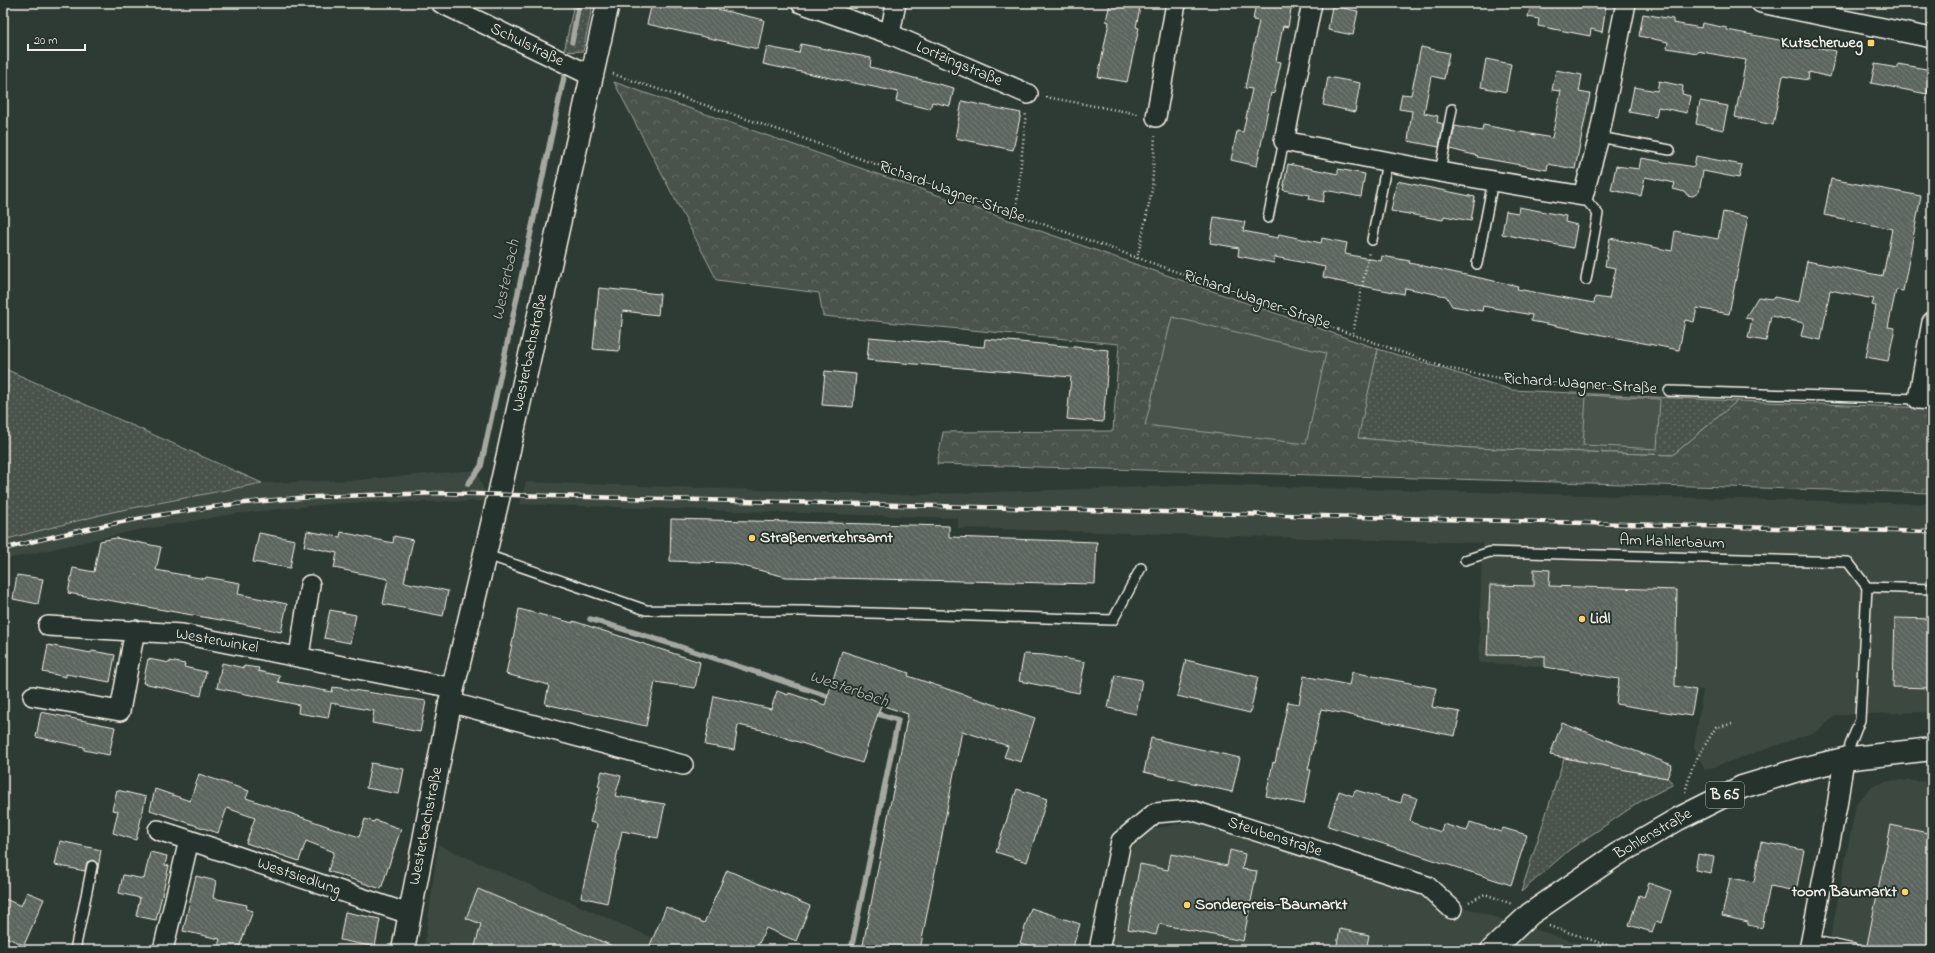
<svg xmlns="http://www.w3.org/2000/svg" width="1935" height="953" viewBox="0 0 1935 953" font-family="'Indie Flower',sans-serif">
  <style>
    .built { fill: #3c4841 }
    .grass { fill: url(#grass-dots); stroke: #9ea29a }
    .forest { fill: url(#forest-crowns); stroke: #9ea29a }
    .pitch { fill: #48524c; stroke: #9ea29a }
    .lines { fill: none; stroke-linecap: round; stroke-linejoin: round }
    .stream { stroke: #a4a8a0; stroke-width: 5.5 }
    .building { fill: url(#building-back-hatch); stroke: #f4f1e8 }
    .lane-casing { stroke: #f4f1e8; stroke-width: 12 }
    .street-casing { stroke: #f4f1e8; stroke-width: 22 }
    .secondary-casing { stroke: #f4f1e8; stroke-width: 25 }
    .primary-casing { stroke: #f4f1e8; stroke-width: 25 }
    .path { stroke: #f4f1e8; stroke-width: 2.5; stroke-dasharray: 1 3; stroke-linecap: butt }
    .lane { stroke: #26332d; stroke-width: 9 }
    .street { stroke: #26332d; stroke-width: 19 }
    .secondary { stroke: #26332d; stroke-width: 22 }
    .primary { stroke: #26332d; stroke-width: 22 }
    .rail-casing { stroke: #f4f1e8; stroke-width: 4.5 }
    .rail { stroke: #26332d; stroke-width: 3; stroke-dasharray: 9; stroke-linecap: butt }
    .poi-dot { fill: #ffd166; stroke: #26332d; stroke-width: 1.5 }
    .labels { text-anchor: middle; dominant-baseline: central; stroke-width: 4; stroke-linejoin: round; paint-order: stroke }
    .shield { fill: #26332d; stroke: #b6b8b0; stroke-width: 1 }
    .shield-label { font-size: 15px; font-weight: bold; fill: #f4f1e8 }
    .poi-label { font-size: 16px; font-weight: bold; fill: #f4f1e8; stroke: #26332d; text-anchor: start }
    .street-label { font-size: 16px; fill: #f4f1e8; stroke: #26332d }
    .water-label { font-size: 17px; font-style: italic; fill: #b8bab2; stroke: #26332d }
  </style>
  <defs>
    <pattern id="grass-dots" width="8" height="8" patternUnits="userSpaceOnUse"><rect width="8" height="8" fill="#48524c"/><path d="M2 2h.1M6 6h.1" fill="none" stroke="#636b66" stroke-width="1.8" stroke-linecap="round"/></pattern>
    <pattern id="forest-crowns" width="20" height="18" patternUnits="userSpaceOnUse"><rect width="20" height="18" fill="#48524c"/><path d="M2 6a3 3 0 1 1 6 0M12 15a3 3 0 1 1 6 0" fill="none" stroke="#636b66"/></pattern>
    <pattern id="building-back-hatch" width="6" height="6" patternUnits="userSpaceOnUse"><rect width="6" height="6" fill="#5c655e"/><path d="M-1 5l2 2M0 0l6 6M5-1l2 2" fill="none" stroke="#747c75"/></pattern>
  </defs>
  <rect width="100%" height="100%" fill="#2e3b34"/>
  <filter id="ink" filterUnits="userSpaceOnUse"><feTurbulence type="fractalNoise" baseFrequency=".025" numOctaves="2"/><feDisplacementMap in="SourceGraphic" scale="8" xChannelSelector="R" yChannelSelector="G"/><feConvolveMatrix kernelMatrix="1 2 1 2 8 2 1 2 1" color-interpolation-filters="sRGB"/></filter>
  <g filter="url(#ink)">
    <path class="built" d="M 476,470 L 488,501 L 338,503 L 233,514 L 133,531 L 3,560 L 3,540 L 112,512 L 262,483 L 357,480 Z
      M 526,482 L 907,495 L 1205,485 L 1932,504 L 1932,712 L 1836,715 L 1818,731 L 1705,770 L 1694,747 L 1703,690 L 1529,665 L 1479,663 L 1482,543 L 958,528 L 958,518 L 520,504 Z
      M 1894,780 L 1932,782 L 1932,950 L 1828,950 L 1856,805 L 1872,786 Z
      M 1191,822 L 1543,932 L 1600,950 L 1111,950 L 1127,856 L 1146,830 Z
      M 438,845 L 681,950 L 424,950 Z"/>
    <path class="grass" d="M 574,3 L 593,3 L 583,51 L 564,52 Z
      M 1378,349 L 1512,390 L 1737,401 L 1673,455 L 1470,448 L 1357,438 Z
      M 3,368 L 262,483 L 112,512 L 3,540 Z
      M 1564,758 L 1667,778 L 1674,784 L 1641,801 L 1569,850 L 1521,892 Z"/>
    <path class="forest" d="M 614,82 L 1378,349 L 1358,438 L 1470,448 L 1673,455 L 1737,401 L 1932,408 L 1932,493 L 937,464 L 943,432 L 1113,431 L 1119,344 L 823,316 L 819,293 L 717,280 Z"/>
    <path class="pitch" d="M 1172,317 L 1326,353 L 1306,444 L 1145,425 Z
      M 1586,395 L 1660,399 L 1657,449 L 1583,445 Z"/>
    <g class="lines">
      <path class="stream" d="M 572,42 L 579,3
        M 468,484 L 481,466 L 564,77
        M 590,619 L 675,645 L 833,698
        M 851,950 L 898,720 L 872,712"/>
    </g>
    <path class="building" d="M 652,3 L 691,3 L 764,20 L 758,49 L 647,24 Z
      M 1110,3 L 1141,3 L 1136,27 L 1139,28 L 1127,82 L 1098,77 L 1109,22 L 1106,21 Z
      M 1256,3 L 1292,3 L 1288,27 L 1283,26 L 1276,61 L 1281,62 L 1274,94 L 1271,93 L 1257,166 L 1231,160 L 1237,131 L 1243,132 L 1252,89 L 1245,88 L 1259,21 L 1253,20 Z
      M 1531,3 L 1596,3 L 1596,5 L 1606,6 L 1602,32 L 1591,29 L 1590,36 L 1538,26 L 1539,19 L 1528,17 Z
      M 1332,6 L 1358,11 L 1353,35 L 1328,30 Z
      M 1643,14 L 1673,19 L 1673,23 L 1701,28 L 1702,23 L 1727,28 L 1727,30 L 1836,51 L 1830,77 L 1809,72 L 1808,80 L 1783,76 L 1773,125 L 1735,117 L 1746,60 L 1697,51 L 1697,53 L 1667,48 L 1668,42 L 1639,36 Z
      M 801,44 L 871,58 L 870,67 L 954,88 L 950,106 L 932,102 L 930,109 L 896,101 L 898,92 L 763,64 L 767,47 L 799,53 Z
      M 1421,47 L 1449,53 L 1444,79 L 1431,76 L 1424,113 L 1438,116 L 1437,122 L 1443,124 L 1439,147 L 1408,141 L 1412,111 L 1399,109 L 1402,94 L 1411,95 Z
      M 1486,59 L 1511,64 L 1506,92 L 1481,87 Z
      M 1875,64 L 1898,68 L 1898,64 L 1932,70 L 1927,94 L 1871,83 Z
      M 1556,70 L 1582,75 L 1579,92 L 1590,94 L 1575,169 L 1548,164 L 1547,170 L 1477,157 L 1478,156 L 1450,149 L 1455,126 L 1482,131 L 1483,125 L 1552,138 L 1561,91 L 1552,90 Z
      M 1328,77 L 1360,83 L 1355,112 L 1323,105 Z
      M 1659,81 L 1683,86 L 1682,94 L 1690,96 L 1687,113 L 1658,107 L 1656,117 L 1629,112 L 1634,87 L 1657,91 Z
      M 962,101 L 1021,113 L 1013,150 L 955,138 Z
      M 1700,101 L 1728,106 L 1723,130 L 1696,124 Z
      M 1696,156 L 1742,165 L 1739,178 L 1703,171 L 1699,192 L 1693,196 L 1687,195 L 1685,192 L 1673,189 L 1675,183 L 1645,177 L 1641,196 L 1611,190 L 1616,166 L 1639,169 L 1641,158 L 1694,167 Z
      M 1288,164 L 1338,174 L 1338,169 L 1365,174 L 1361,197 L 1325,190 L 1323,202 L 1309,199 L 1310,195 L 1283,190 Z
      M 1831,179 L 1921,196 L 1903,291 L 1896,290 L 1888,327 L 1895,328 L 1888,361 L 1866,357 L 1876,306 L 1872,305 L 1874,299 L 1830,290 L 1821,340 L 1801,336 L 1804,323 L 1771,316 L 1766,341 L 1748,338 L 1752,319 L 1745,318 L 1758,297 L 1773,299 L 1774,297 L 1799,302 L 1807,261 L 1883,276 L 1892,229 L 1824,215 Z
      M 1397,181 L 1475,197 L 1471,221 L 1444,216 L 1443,220 L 1391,211 Z
      M 1519,207 L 1566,216 L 1565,222 L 1577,225 L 1573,248 L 1502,234 L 1506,211 L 1518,213 Z
      M 1723,212 L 1748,217 L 1729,314 L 1697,308 L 1694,322 L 1685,320 L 1679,350 L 1531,321 L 1532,315 L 1483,306 L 1482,311 L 1452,306 L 1446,296 L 1405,288 L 1404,294 L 1336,281 L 1336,280 L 1323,277 L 1325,267 L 1275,257 L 1274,263 L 1238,256 L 1239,248 L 1210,243 L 1214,217 L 1245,222 L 1243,231 L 1278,238 L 1279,234 L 1321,243 L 1322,238 L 1347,243 L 1345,254 L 1381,261 L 1382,256 L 1410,261 L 1409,263 L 1518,286 L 1517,289 L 1594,303 L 1595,297 L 1609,299 L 1616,268 L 1605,266 L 1610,238 L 1672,251 L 1675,231 L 1718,239 Z
      M 599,288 L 660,294 L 658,315 L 623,311 L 619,351 L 593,349 Z
      M 869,337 L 984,347 L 985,339 L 1109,350 L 1103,422 L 1067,419 L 1071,377 L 867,360 Z
      M 825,371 L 856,374 L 853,407 L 822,405 Z
      M 671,519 L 949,526 L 949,537 L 1097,542 L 1095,584 L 786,577 L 731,563 L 670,561 Z
      M 307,531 L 340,537 L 341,532 L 393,543 L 394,536 L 413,540 L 404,582 L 448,591 L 443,616 L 383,604 L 388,579 L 334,568 L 337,553 L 304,546 Z
      M 259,533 L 295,540 L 290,568 L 253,562 Z
      M 116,538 L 161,547 L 156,570 L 205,579 L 206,577 L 240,583 L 238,594 L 287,604 L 281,632 L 243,624 L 68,593 L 73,568 L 94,572 L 100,541 Z
      M 1534,569 L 1550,570 L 1549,586 L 1677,590 L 1675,686 L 1696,690 L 1691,716 L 1616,704 L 1619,679 L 1545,667 L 1545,656 L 1487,655 L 1490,585 L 1534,586 Z
      M 17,575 L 43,579 L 38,604 L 13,599 Z
      M 519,609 L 573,623 L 573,621 L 700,662 L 695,688 L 655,682 L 646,726 L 545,704 L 549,685 L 506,674 Z
      M 330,610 L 356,615 L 350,643 L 324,638 Z
      M 1895,618 L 1932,619 L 1932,688 L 1893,687 Z
      M 48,645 L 91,653 L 92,651 L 115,655 L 110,682 L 66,674 L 66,677 L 43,672 Z
      M 842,651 L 909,673 L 908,676 L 1035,718 L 1021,762 L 1004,757 L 1008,746 L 962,731 L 920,950 L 862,950 L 908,714 L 881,705 L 862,763 L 762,730 L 738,725 L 734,750 L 705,745 L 714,696 L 771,709 L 777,691 L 788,695 L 789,693 L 825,705 Z
      M 1024,654 L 1044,655 L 1085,662 L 1079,693 L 1019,681 Z
      M 148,659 L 170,663 L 170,661 L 185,664 L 184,667 L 206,672 L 201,696 L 143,683 Z
      M 1186,660 L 1258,677 L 1250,713 L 1177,696 Z
      M 222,663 L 244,668 L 244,666 L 259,668 L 258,671 L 280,676 L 278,682 L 332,692 L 333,687 L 426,701 L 420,732 L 372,723 L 374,711 L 331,703 L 328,718 L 298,713 L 299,705 L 217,688 Z
      M 1352,672 L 1436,688 L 1432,707 L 1460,712 L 1455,736 L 1321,709 L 1308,770 L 1311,770 L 1304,804 L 1266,796 L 1273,762 L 1275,763 L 1288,702 L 1299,704 L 1304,676 L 1349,685 Z
      M 1115,675 L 1142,680 L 1136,714 L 1108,708 Z
      M 41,712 L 115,727 L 109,755 L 84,750 L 84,747 L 36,737 Z
      M 1562,723 L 1672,765 L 1667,778 L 1550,755 Z
      M 1151,738 L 1240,758 L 1232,792 L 1144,772 Z
      M 371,763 L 404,769 L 399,794 L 366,788 Z
      M 602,771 L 621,776 L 615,796 L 665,804 L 658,838 L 622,831 L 607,903 L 581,897 L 597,824 L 590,822 L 600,787 L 598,786 Z
      M 199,774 L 249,791 L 246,798 L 359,837 L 365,819 L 374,822 L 375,820 L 401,829 L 381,889 L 328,871 L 334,852 L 306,841 L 299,861 L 246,843 L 255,818 L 227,808 L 218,833 L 150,810 L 155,789 L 190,801 Z
      M 1017,789 L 1047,799 L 1027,862 L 996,852 Z
      M 117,790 L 146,797 L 136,840 L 113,833 L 118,811 L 112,810 Z
      M 1355,790 L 1401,803 L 1403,794 L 1417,798 L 1410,820 L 1413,823 L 1441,832 L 1443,824 L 1467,831 L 1470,822 L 1501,832 L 1503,828 L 1527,835 L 1511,885 L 1328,826 L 1339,791 L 1353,796 Z
      M 1891,825 L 1932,834 L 1932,950 L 1866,950 Z
      M 60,841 L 101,850 L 97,874 L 98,864 L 93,860 L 87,862 L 85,871 L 55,865 Z
      M 1761,842 L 1804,850 L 1796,891 L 1770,886 L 1762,928 L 1748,925 L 1748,922 L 1722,916 L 1730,878 L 1754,882 Z
      M 1230,850 L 1245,854 L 1242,869 L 1257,871 L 1243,941 L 1159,924 L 1156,935 L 1128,929 L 1140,864 L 1168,870 L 1171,854 L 1227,866 Z
      M 150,852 L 167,856 L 165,865 L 169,866 L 156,920 L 136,916 L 140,898 L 119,893 L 123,875 L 144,879 Z
      M 1698,854 L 1714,857 L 1711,873 L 1695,870 Z
      M 727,870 L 810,906 L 796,941 L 766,928 L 756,950 L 648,950 L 666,907 L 704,923 Z
      M 196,876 L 216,881 L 213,898 L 247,905 L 246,909 L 253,911 L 238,950 L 217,950 L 220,939 L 183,931 Z
      M 1649,883 L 1671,891 L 1661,923 L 1656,921 L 1652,932 L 1629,925 L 1639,895 L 1644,897 Z
      M 478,889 L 622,950 L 474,950 L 481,924 L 466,918 Z
      M 27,892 L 44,899 L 24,945 L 3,936 L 3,898 L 21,906 Z
      M 1031,908 L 1080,924 L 1072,950 L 1043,950 L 1020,943 Z
      M 345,912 L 380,919 L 375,947 L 340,940 Z
      M 1340,929 L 1369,935 L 1366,950 L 1336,950 Z"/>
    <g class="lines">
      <defs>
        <path id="lane" d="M 1599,137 L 1670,150
          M 1440,172 L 1452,109
          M 1583,196 L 1598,214 L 1586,280
          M 1268,218 L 1284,141
          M 1372,240 L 1387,162
          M 1477,264 L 1493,181
          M 1669,391 L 1918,399
          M 484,554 L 646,610 L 803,611 L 1113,620 L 1141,568
          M 1465,560 L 1490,552 L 1848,562 L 1867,587 L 1860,720 L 1845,758
          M 1867,587 L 1932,589
          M 1811,940 L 1854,949
          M 75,950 L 92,866"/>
        <path id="street" d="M 441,3 L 592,76
          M 801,3 L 890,34 L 1028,94
          M 1312,3 L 1284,141 L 1440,172 L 1583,196 L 1599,137 L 1626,3
          M 1761,3 L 1932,38
          M 890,34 L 896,3
          M 1156,117 L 1176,3
          M 1932,322 L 1918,399 L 1932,400
          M 48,626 L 182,634 L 453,688
          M 299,656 L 310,585
          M 33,696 L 120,711 L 135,630
          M 449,702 L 683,765
          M 158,830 L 189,840
          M 163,950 L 189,840 L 409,914
          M 1099,950 L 1121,841 L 1155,813 L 1191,810 L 1427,886 L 1452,909
          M 1809,950 L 1837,806 L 1844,759"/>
        <path id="secondary" d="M 403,950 L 453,688 L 499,495 L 608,3"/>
        <path id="primary" d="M 1492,950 L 1530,914 L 1616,855 L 1678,819 L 1742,787 L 1798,770 L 1844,759 L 1932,749"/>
      </defs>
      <use href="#lane" class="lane-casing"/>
      <use href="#street" class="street-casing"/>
      <use href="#secondary" class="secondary-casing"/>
      <use href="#primary" class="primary-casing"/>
      <path class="path" d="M 613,74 L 791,134 L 1446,368 L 1519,382 L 1656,390
        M 1046,97 L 1138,114
        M 1016,215 L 1026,112
        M 1137,259 L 1152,190 L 1155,136
        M 1353,333 L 1369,252
        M 1685,792 L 1693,765 L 1716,727 L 1732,724
        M 1469,902 L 1485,894 L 1512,904
        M 1549,926 L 1622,950"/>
      <use href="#lane" class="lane"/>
      <use href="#street" class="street"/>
      <use href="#secondary" class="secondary"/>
      <use href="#primary" class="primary"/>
      <defs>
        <path id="rail" d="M 3,549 C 99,524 200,505 299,498 C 345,495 391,495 436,493 L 1932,532"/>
      </defs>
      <use href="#rail" class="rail-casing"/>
      <use href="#rail" class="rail"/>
    </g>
  </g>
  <g class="poi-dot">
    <rect x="1867" y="39" width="8" height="8" rx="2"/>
    <circle cx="752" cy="538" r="4"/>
    <circle cx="1582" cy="619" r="4"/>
    <circle cx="1905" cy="892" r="4"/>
    <circle cx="1187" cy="905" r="4"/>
  </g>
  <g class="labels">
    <rect class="shield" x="1706" y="782" width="38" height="26" rx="3"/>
    <g class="shield-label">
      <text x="1725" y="795">B 65</text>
    </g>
    <g class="poi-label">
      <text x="1863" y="43" text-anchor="end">Kutscherweg</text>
      <text x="760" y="538">Straßenverkehrsamt</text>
      <text x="1590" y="619">Lidl</text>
      <text x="1897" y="892" text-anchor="end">toom Baumarkt</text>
      <text x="1195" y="905">Sonderpreis-Baumarkt</text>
    </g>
    <g class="street-label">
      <text transform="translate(527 45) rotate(26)">Schulstraße</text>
      <text transform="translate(959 64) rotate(23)">Lortzingstraße</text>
      <text transform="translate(952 192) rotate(20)">Richard-Wagner-Straße</text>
      <text transform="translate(1257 300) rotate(19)">Richard-Wagner-Straße</text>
      <text transform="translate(530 353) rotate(-78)">Westerbachstraße</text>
      <text transform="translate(1580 384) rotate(4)">Richard-Wagner-Straße</text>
      <text transform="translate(1672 542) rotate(2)">Am Hahlerbaum</text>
      <text transform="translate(217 641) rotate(10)">Westerwinkel</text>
      <text transform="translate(426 826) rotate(-79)">Westerbachstraße</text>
      <text transform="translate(1653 834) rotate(-30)">Bohlenstraße</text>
      <text transform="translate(1275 837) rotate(18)">Steubenstraße</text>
      <text transform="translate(299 877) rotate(19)">Westsiedlung</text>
    </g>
    <g class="water-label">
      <text transform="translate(506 280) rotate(-78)">Westerbach</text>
      <text transform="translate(849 689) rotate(19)">Westerbach</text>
    </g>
  </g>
  <rect width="1935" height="953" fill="none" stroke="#26332d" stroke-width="16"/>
  <rect x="8" y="8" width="1919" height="937" fill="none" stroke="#f4f1e8" stroke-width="1.5" filter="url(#ink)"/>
  <path d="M28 44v6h57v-6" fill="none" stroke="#f4f1e8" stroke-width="2"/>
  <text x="34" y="44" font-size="12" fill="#f4f1e8" stroke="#26332d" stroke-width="3" paint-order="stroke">20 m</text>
</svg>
